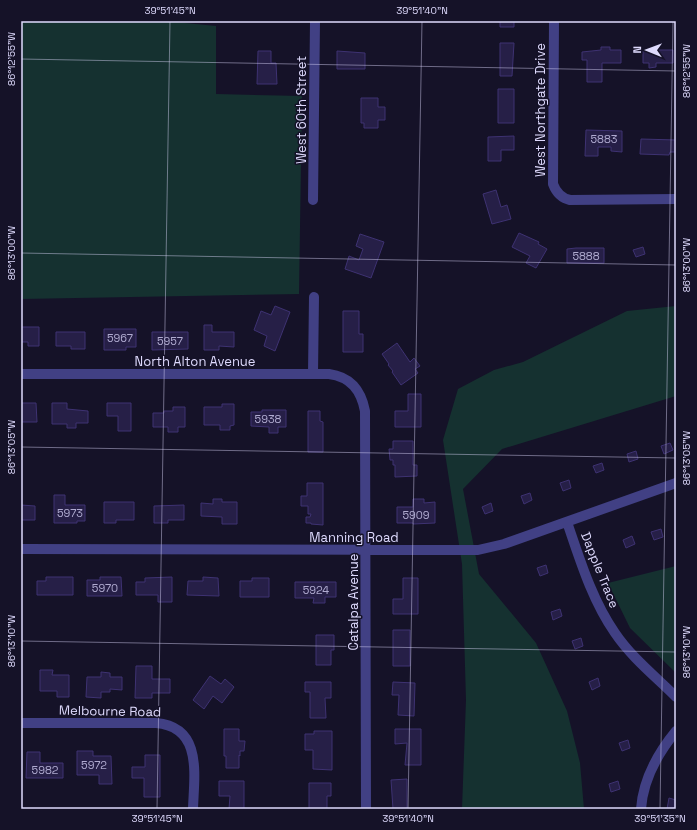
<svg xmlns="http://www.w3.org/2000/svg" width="697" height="830" viewBox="0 0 697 830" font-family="'Space Grotesk',sans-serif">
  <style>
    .green { fill: #153130 }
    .building { fill: #261f47; stroke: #3e3272 }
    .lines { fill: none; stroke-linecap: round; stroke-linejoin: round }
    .minor { stroke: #414084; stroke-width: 10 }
    .ticks { fill: none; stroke: #dedafd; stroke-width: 1; stroke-opacity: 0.45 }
    .labels { text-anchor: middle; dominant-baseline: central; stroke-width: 3; stroke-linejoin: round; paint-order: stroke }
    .number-label { font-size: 11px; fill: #b0abd0 }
    .street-label { font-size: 13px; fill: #dedafd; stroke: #151228 }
    .neatline { fill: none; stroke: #dedafd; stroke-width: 1.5 }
    .ticks-label { font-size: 10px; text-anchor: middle; fill: #dedafd }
  </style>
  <rect width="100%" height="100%" fill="#151228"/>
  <path class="green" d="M 21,21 L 165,21 L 216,26 L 216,94 L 302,96 L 299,294 L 21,299 Z
    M 676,306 L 676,396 L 502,449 L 463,489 L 479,574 L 536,643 L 567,711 L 580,763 L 584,809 L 462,809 L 466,700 L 462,564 L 443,440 L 458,389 L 494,370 L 523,362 L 627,311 Z
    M 676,566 L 676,673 L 630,628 L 608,583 Z"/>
  <path class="building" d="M 500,21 L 514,21 L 514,27 L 500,27 Z
    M 500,43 L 514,43 L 512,76 L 500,76 Z
    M 601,47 L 610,47 L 610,50 L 621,50 L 621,63 L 602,63 L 602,82 L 587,82 L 587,60 L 582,60 L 582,52 L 601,50 Z
    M 643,50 L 673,50 L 673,63 L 656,63 L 656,67 L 649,68 L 649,63 L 643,63 Z
    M 258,51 L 271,51 L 271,63 L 276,63 L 277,84 L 257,84 Z
    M 337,51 L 365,53 L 365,69 L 337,69 Z
    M 498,89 L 514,89 L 514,123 L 498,123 Z
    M 361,98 L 378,98 L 378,107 L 385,107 L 385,120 L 378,120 L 378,128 L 364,128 L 364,123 L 361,123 Z
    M 586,130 L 622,131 L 622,152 L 611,151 L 611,147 L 598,147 L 598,156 L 585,156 Z
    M 514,136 L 514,150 L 501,150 L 501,161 L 488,161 L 488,137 Z
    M 641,139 L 676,140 L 676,152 L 670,152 L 669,155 L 640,154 Z
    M 496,190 L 501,207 L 507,205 L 511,219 L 492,224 L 483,194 Z
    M 519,233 L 539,242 L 538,244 L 547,249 L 536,268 L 526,263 L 530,256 L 512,247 Z
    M 360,234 L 384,242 L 371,278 L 345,269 L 349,256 L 359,260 L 363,249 L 356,246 Z
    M 643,247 L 645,254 L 636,257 L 633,250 Z
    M 576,248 L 604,248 L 604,263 L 567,263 L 567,249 Z
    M 275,306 L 290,312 L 275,351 L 264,346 L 267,336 L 254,330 L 261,311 L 271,315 Z
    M 343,311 L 359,311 L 359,334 L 363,334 L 363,352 L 343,352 Z
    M 204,325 L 212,325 L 212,332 L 234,332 L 234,347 L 219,346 L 219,350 L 204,350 Z
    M 21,327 L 39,327 L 39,346 L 28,346 L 28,342 L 21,342 Z
    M 104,329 L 136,329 L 136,347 L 126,347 L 126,350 L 104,350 Z
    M 56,332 L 85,332 L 85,349 L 71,349 L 71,346 L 56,346 Z
    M 152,332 L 188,332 L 188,349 L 152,350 Z
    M 397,343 L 410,362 L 414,358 L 420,366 L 415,369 L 418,373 L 401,385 L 392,372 L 393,371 L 388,365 L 389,364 L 382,354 Z
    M 408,394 L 421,394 L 421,427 L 395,427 L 395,411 L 408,411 Z
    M 21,403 L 36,403 L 37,422 L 21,422 Z
    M 52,403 L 67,403 L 67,409 L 88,411 L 88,423 L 76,423 L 76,428 L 67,428 L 67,424 L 52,424 Z
    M 107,403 L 131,403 L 131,431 L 118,431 L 118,416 L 107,416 Z
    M 222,404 L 234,404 L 234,425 L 230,426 L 230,430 L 220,430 L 220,425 L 204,425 L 204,407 L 222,407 Z
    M 173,407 L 185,407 L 185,427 L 178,427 L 178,432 L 168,432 L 168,427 L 153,427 L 153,413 L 164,413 L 164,411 L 173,411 Z
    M 262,410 L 286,410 L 286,427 L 278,427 L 278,433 L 269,433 L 269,427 L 251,426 L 251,412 L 262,412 Z
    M 308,411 L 320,411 L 320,421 L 323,422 L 323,452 L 308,452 Z
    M 393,441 L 413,441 L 413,465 L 417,465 L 417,476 L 395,477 L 395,465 L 393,465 L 393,460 L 390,460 L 389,449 L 393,449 Z
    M 670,443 L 673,450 L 664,454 L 661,446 Z
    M 636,451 L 638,459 L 629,462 L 627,454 Z
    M 602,463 L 604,470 L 596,473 L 593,466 Z
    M 569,480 L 571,488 L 563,491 L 560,483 Z
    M 307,483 L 323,483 L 323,525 L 311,524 L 311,523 L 306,523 L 306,517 L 310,517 L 311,514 L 308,514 L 308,506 L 301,506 L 301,496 L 307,496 Z
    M 530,493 L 532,500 L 524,504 L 521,496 Z
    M 54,495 L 65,495 L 65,505 L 85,505 L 85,521 L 77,521 L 77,523 L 54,523 Z
    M 213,499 L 222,499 L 222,502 L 237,502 L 237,524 L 222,524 L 222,517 L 201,516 L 201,503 L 213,504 Z
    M 413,499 L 424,499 L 424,503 L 435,502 L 435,523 L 413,524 L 413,523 L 397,523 L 397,507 L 413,507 Z
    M 104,502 L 134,502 L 134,520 L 116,520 L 116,523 L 104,523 Z
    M 491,503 L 493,511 L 485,514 L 482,507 Z
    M 21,505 L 35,506 L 35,520 L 21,520 Z
    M 184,505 L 184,520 L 168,520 L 168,523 L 154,523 L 154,506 Z
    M 661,529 L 663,537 L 654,540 L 651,532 Z
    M 632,536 L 635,544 L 626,548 L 623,540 Z
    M 546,565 L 548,573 L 540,576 L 537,568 Z
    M 46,577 L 73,577 L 73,595 L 37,595 L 37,581 L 46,581 Z
    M 100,577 L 121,577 L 122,596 L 87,596 L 87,580 L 100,580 Z
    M 172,577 L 172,602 L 158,602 L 158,595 L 136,595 L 136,582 L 145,582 L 145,578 Z
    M 203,577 L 218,578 L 219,596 L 187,595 L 188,581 L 203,581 Z
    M 252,578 L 269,578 L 269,597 L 240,597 L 240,581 L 252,581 Z
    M 403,578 L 418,578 L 418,614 L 393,614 L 393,599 L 403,599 Z
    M 295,582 L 336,582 L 336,597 L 325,597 L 325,603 L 313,603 L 314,598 L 295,598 Z
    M 560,609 L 562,616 L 553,620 L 551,612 Z
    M 393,630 L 410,630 L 410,666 L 393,666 Z
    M 316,635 L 334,635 L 334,650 L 331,650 L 331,665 L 316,665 Z
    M 581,638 L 583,646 L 575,649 L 572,641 Z
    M 136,666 L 152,666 L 152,679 L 170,679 L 170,693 L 152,693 L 152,698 L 135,698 Z
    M 40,670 L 53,670 L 52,675 L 69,675 L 69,697 L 57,697 L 57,691 L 40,691 Z
    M 101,672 L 110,673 L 110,677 L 122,677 L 122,690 L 110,689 L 110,692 L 101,692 L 101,698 L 86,697 L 87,677 L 101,677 Z
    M 210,676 L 221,684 L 225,679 L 234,687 L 222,703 L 213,696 L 204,709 L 193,700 Z
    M 598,678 L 600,686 L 592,690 L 589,682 Z
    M 305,682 L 331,682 L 331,698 L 325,698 L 326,718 L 310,718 L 310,692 L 305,692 Z
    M 393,682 L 415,683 L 414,716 L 398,715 L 399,695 L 392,695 Z
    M 224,729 L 239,729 L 239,741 L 245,741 L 244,751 L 240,751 L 240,756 L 239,755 L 239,768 L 226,768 L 226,756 L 224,756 Z
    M 395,729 L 421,729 L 421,765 L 405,765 L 407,743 L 395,744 Z
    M 314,731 L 332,731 L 332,770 L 313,769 L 313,750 L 305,750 L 305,734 L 314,734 Z
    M 628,740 L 630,748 L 622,751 L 619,743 Z
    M 77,751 L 93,751 L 93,756 L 111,756 L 112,784 L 99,784 L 99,775 L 77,775 Z
    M 27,752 L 40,752 L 40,763 L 63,763 L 63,778 L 26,778 Z
    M 145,755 L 160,755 L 160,797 L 144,797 L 144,778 L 132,778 L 132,767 L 145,767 Z
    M 407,779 L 407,809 L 393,809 L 391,780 Z
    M 219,781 L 244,781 L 244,809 L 229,809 L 230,796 L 219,796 Z
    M 618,781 L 620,789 L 611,792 L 609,784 Z
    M 309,783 L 331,783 L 331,796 L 327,796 L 327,809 L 309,809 Z
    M 669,798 L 676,800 L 676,809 L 667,809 Z"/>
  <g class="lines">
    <path class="minor" d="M 554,21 L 553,184 C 556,192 561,198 570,200 L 676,199
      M 313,200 L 315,21
      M 313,373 L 314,297
      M 21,374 L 329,374 C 351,377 361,390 365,411 L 366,809
      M 567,522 C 580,560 592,600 615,633 C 632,658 655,676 676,697
      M 21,549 L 478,550 L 504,544 L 676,483
      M 21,723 L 156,723 C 203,727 194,775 193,809
      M 641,809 C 643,780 658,753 676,731"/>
  </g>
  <path class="ticks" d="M 21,59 L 676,71M 21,253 L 676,265M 21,447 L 676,458M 21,641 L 676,652M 157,809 L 170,21M 408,809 L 422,21M 660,809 L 673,21"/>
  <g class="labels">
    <g class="number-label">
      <text x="604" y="139">5883</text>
      <text x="586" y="256">5888</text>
      <text x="120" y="338">5967</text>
      <text x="170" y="341">5957</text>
      <text x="268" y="419">5938</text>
      <text x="70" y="513">5973</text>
      <text x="416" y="515">5909</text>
      <text x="105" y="588">5970</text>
      <text x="316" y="590">5924</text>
      <text x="94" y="765">5972</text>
      <text x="45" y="770">5982</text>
    </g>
    <g class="street-label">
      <text transform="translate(301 110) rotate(-90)">West 60th Street</text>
      <text transform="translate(540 110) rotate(-90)">West Northgate Drive</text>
      <text x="195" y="361">North Alton Avenue</text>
      <text x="354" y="537">Manning Road</text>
      <text transform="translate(600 570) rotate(68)">Dapple Trace</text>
      <text transform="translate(353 602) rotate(-90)">Catalpa Avenue</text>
      <text transform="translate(110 711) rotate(1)">Melbourne Road</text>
    </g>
  </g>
  <rect width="697" height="830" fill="none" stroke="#151228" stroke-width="44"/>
  <g transform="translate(647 50) rotate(271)" stroke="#151228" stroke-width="3" paint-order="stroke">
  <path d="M0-3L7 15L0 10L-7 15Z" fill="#dedafd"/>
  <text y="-6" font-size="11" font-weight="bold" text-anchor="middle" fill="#dedafd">N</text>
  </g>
  <rect x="22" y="22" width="653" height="786" class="neatline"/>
  <g class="ticks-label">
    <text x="170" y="14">39°51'45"N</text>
    <text x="422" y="14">39°51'40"N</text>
    <text transform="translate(11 59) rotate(-90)" y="4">86°12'55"W</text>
    <text transform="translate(686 71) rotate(-90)" y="4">86°12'55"W</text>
    <text transform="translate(11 253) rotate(-90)" y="4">86°13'00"W</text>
    <text transform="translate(686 265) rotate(-90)" y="4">86°13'00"W</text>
    <text transform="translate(11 447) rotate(-90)" y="4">86°13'05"W</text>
    <text transform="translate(686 458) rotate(-90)" y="4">86°13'05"W</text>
    <text transform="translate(11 641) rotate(-90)" y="4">86°13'10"W</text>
    <text transform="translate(686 652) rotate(-90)" y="4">86°13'10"W</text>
    <text x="157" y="822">39°51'45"N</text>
    <text x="408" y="822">39°51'40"N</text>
    <text x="660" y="822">39°51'35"N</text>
  </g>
</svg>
